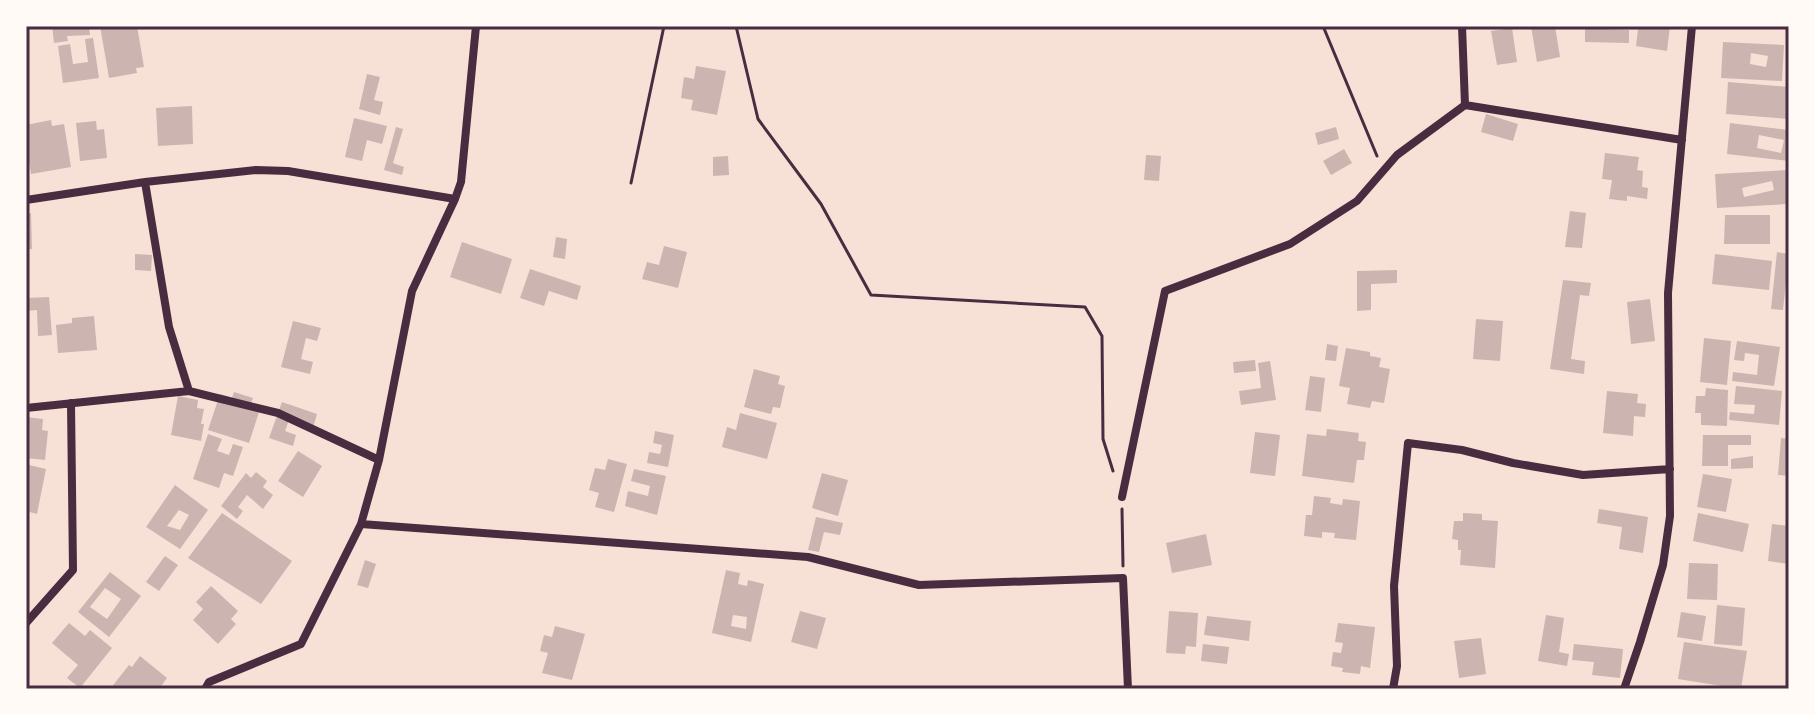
<svg xmlns="http://www.w3.org/2000/svg" width="1815" height="715" viewBox="0 0 1815 715" font-family="'Fira Sans',sans-serif">
  <style>
    .building { fill: #ccb4b1; fill-rule: evenodd }
    .lines { fill: none; stroke-linecap: round; stroke-linejoin: round }
    .path { stroke: #4a2c40; stroke-width: 3 }
    .minor { stroke: #4a2c40; stroke-width: 8 }
    .neatline { fill: none; stroke: #4a2c40; stroke-width: 3 }
  </style>
  <rect width="100%" height="100%" fill="#f7e1d7"/>
  <path class="building" d="M 52,26 L 89,26 L 90,35 L 67,36 L 68,41 L 54,43 Z
    M 100,26 L 137,26 L 144,67 L 136,68 L 137,73 L 109,78 Z
    M 1531,26 L 1555,26 L 1560,57 L 1537,62 Z
    M 1585,26 L 1606,26 L 1606,29 L 1629,30 L 1629,43 L 1585,42 Z
    M 1635,26 L 1670,26 L 1667,51 L 1636,46 L 1638,29 L 1635,29 Z
    M 1512,28 L 1517,62 L 1497,65 L 1491,31 Z
    M 93,38 L 99,78 L 63,83 L 58,46 L 70,44 L 73,64 L 88,62 L 85,39 Z
    M 1723,42 L 1784,45 L 1782,81 L 1721,78 ZM 1751,53 L 1768,56 L 1766,67 L 1750,64 Z
    M 696,66 L 726,71 L 717,115 L 691,110 L 693,100 L 681,98 L 684,77 L 694,79 Z
    M 367,74 L 380,77 L 374,100 L 383,102 L 380,115 L 359,109 Z
    M 1728,82 L 1789,87 L 1789,119 L 1726,114 Z
    M 192,106 L 193,144 L 158,146 L 156,108 Z
    M 1486,114 L 1518,124 L 1513,141 L 1481,132 Z
    M 354,118 L 387,126 L 382,144 L 367,140 L 362,161 L 345,157 Z
    M 51,120 L 52,126 L 64,124 L 71,167 L 31,174 L 26,142 L 26,125 Z
    M 96,121 L 97,130 L 104,129 L 107,158 L 80,161 L 76,123 Z
    M 1730,123 L 1789,130 L 1789,161 L 1727,154 ZM 1759,135 L 1784,140 L 1781,153 L 1757,148 Z
    M 396,127 L 403,129 L 393,163 L 404,167 L 402,175 L 384,170 Z
    M 1336,127 L 1339,139 L 1318,145 L 1315,133 Z
    M 1344,149 L 1352,163 L 1331,175 L 1323,161 Z
    M 1605,153 L 1639,157 L 1637,170 L 1643,171 L 1642,187 L 1648,188 L 1647,199 L 1627,196 L 1627,201 L 1609,199 L 1612,180 L 1602,179 Z
    M 1146,155 L 1161,156 L 1159,181 L 1144,180 Z
    M 728,156 L 729,175 L 713,176 L 713,157 Z
    M 1787,170 L 1788,204 L 1717,208 L 1715,174 ZM 1772,181 L 1774,190 L 1744,197 L 1742,188 Z
    M 1570,211 L 1586,213 L 1582,248 L 1565,247 Z
    M 31,213 L 32,249 L 26,249 L 26,214 Z
    M 1725,215 L 1770,215 L 1770,244 L 1724,244 Z
    M 556,237 L 567,239 L 565,259 L 553,257 Z
    M 462,242 L 512,259 L 501,294 L 450,277 Z
    M 664,246 L 687,252 L 678,288 L 642,279 L 647,262 L 659,265 Z
    M 1777,252 L 1789,254 L 1783,310 L 1771,309 Z
    M 135,254 L 152,255 L 151,271 L 135,270 Z
    M 1715,254 L 1772,261 L 1769,290 L 1712,284 Z
    M 530,269 L 581,286 L 577,300 L 549,291 L 544,306 L 520,298 Z
    M 1397,270 L 1397,283 L 1371,284 L 1371,310 L 1357,311 L 1357,271 Z
    M 1563,280 L 1591,283 L 1589,296 L 1580,295 L 1571,359 L 1585,361 L 1584,374 L 1550,369 Z
    M 49,297 L 52,335 L 38,336 L 37,310 L 26,311 L 26,298 Z
    M 1650,299 L 1655,341 L 1631,344 L 1627,302 Z
    M 94,316 L 97,350 L 58,353 L 56,325 L 72,323 L 72,318 Z
    M 1476,319 L 1503,321 L 1500,361 L 1473,359 Z
    M 293,321 L 321,328 L 317,341 L 306,338 L 301,359 L 313,362 L 310,374 L 281,367 Z
    M 1704,338 L 1731,341 L 1727,385 L 1700,382 Z
    M 1737,341 L 1780,347 L 1774,386 L 1732,381 L 1733,372 L 1757,375 L 1759,355 L 1745,353 L 1744,361 L 1734,360 Z
    M 1327,344 L 1338,346 L 1336,361 L 1325,360 Z
    M 1346,348 L 1370,352 L 1370,356 L 1381,358 L 1379,367 L 1390,369 L 1384,403 L 1372,401 L 1370,408 L 1347,404 L 1350,388 L 1339,386 Z
    M 1255,360 L 1256,371 L 1234,373 L 1233,362 Z
    M 1270,361 L 1276,400 L 1241,405 L 1239,391 L 1261,388 L 1258,363 Z
    M 754,369 L 780,376 L 778,384 L 785,386 L 780,408 L 773,407 L 771,414 L 744,407 Z
    M 1310,376 L 1325,378 L 1321,412 L 1305,410 Z
    M 1736,386 L 1782,391 L 1779,425 L 1729,420 L 1730,412 L 1754,414 L 1755,405 L 1734,404 Z
    M 1706,388 L 1728,390 L 1727,426 L 1701,425 L 1701,413 L 1695,413 L 1696,396 L 1705,396 Z
    M 1607,391 L 1638,394 L 1637,403 L 1646,404 L 1645,417 L 1634,416 L 1633,436 L 1603,433 Z
    M 234,392 L 253,398 L 251,403 L 261,406 L 249,443 L 208,430 L 220,394 L 232,398 Z
    M 178,396 L 198,400 L 197,408 L 204,409 L 201,424 L 204,424 L 201,441 L 171,435 Z
    M 282,402 L 317,414 L 313,428 L 289,420 L 285,431 L 296,435 L 293,446 L 269,438 Z
    M 740,413 L 777,423 L 767,459 L 722,447 L 727,427 L 736,430 Z
    M 26,417 L 43,419 L 42,430 L 48,431 L 45,460 L 26,458 Z
    M 1327,429 L 1359,433 L 1358,441 L 1366,442 L 1364,460 L 1357,460 L 1354,483 L 1302,476 L 1307,434 L 1326,436 Z
    M 655,431 L 674,435 L 668,467 L 647,463 L 649,452 L 660,454 L 662,445 L 653,443 Z
    M 1255,432 L 1280,435 L 1275,476 L 1250,473 Z
    M 208,434 L 222,439 L 217,451 L 229,455 L 233,444 L 243,447 L 233,476 L 224,473 L 219,488 L 193,479 Z
    M 1703,435 L 1751,435 L 1751,445 L 1728,445 L 1728,466 L 1702,466 Z
    M 1781,438 L 1789,439 L 1789,476 L 1778,475 Z
    M 298,451 L 322,466 L 303,497 L 278,481 Z
    M 1753,456 L 1753,468 L 1731,469 L 1731,459 Z
    M 608,459 L 627,464 L 614,512 L 595,507 L 599,493 L 589,490 L 595,468 L 605,470 Z
    M 29,465 L 46,469 L 37,514 L 26,511 L 26,478 Z
    M 634,469 L 666,476 L 657,515 L 625,506 L 628,491 L 648,496 L 650,486 L 631,481 Z
    M 256,472 L 267,481 L 263,487 L 273,495 L 263,509 L 247,495 L 238,507 L 243,511 L 237,519 L 221,506 L 246,473 L 251,478 Z
    M 822,473 L 848,480 L 838,516 L 812,508 Z
    M 1703,474 L 1732,479 L 1726,512 L 1697,507 Z
    M 175,485 L 208,510 L 180,549 L 146,527 ZM 179,510 L 189,515 L 180,530 L 167,526 Z
    M 1314,496 L 1331,498 L 1330,503 L 1342,505 L 1343,499 L 1360,501 L 1356,540 L 1334,538 L 1335,533 L 1322,532 L 1322,538 L 1304,536 L 1306,515 L 1312,515 Z
    M 1599,509 L 1648,517 L 1643,553 L 1619,549 L 1622,527 L 1597,523 Z
    M 222,513 L 292,561 L 261,604 L 188,558 Z
    M 1463,513 L 1482,514 L 1482,520 L 1498,521 L 1495,568 L 1460,565 L 1461,550 L 1458,550 L 1458,540 L 1452,539 L 1454,521 L 1463,521 Z
    M 1698,513 L 1749,524 L 1743,552 L 1693,541 Z
    M 816,517 L 843,523 L 840,535 L 824,532 L 819,552 L 808,550 Z
    M 1772,524 L 1789,526 L 1789,564 L 1768,561 Z
    M 1206,534 L 1212,565 L 1172,573 L 1166,543 Z
    M 165,556 L 178,565 L 159,591 L 146,582 Z
    M 365,560 L 376,564 L 368,588 L 357,585 Z
    M 1689,563 L 1718,564 L 1717,600 L 1687,599 Z
    M 726,570 L 740,573 L 738,584 L 747,586 L 748,580 L 764,584 L 751,642 L 712,633 ZM 733,615 L 747,617 L 746,629 L 731,626 Z
    M 110,572 L 141,596 L 109,637 L 78,612 ZM 105,588 L 121,599 L 107,619 L 90,607 Z
    M 211,586 L 238,611 L 231,619 L 236,624 L 218,644 L 193,620 L 203,609 L 196,602 Z
    M 1717,605 L 1745,608 L 1742,646 L 1714,644 Z
    M 800,611 L 826,618 L 817,649 L 791,642 Z
    M 1169,611 L 1198,613 L 1196,647 L 1186,646 L 1185,654 L 1166,653 Z
    M 1681,612 L 1706,616 L 1702,641 L 1677,637 Z
    M 1546,615 L 1564,618 L 1559,652 L 1569,654 L 1567,666 L 1538,661 Z
    M 1207,616 L 1251,621 L 1249,641 L 1204,635 Z
    M 69,623 L 85,636 L 90,630 L 112,648 L 80,688 L 67,678 L 78,665 L 52,643 Z
    M 1338,623 L 1375,627 L 1370,668 L 1361,666 L 1360,674 L 1342,672 L 1343,668 L 1331,666 L 1333,652 L 1341,653 L 1343,643 L 1335,642 Z
    M 555,626 L 585,634 L 572,680 L 542,673 L 548,653 L 540,651 L 544,635 L 552,637 Z
    M 1481,638 L 1486,674 L 1459,678 L 1454,641 Z
    M 1684,642 L 1747,651 L 1741,689 L 1678,679 Z
    M 1203,644 L 1229,647 L 1227,664 L 1201,661 Z
    M 1574,644 L 1623,649 L 1620,678 L 1592,675 L 1594,662 L 1572,660 Z
    M 140,656 L 167,678 L 159,689 L 110,689 L 129,665 L 132,667 Z"/>
  <g class="lines">
    <path class="path" d="M 736,26 L 758,119 L 821,204 L 871,295 L 1085,307 L 1102,336 L 1103,439 L 1113,471
      M 1323,26 L 1377,156
      M 631,183 L 664,26
      M 1122,509 L 1123,566"/>
    <path class="minor" d="M 1462,26 L 1465,105 L 1682,140
      M 145,182 L 169,327 L 189,391
      M 26,200 L 145,182 L 256,170 L 288,171 L 455,199
      M 26,408 L 189,391 L 278,413 L 379,460
      M 1122,497 L 1165,291 L 1290,244 L 1357,201 L 1397,155 L 1465,105
      M 361,524 L 808,557 L 919,585 L 1123,578 L 1128,689
      M 26,623 L 73,570 L 71,403
      M 205,689 L 209,682 L 301,644 L 361,524 L 379,460 L 412,291 L 455,199 L 461,182 L 476,26
      M 1393,689 L 1397,666 L 1394,586 L 1408,443 L 1462,450 L 1513,463 L 1583,475 L 1670,469
      M 1624,689 L 1640,642 L 1663,565 L 1670,516 L 1668,293 L 1692,26"/>
  </g>
  <rect width="1815" height="715" fill="none" stroke="#fffaf5" stroke-width="56"/>
  <rect x="28" y="28" width="1759" height="659" class="neatline"/>
</svg>
